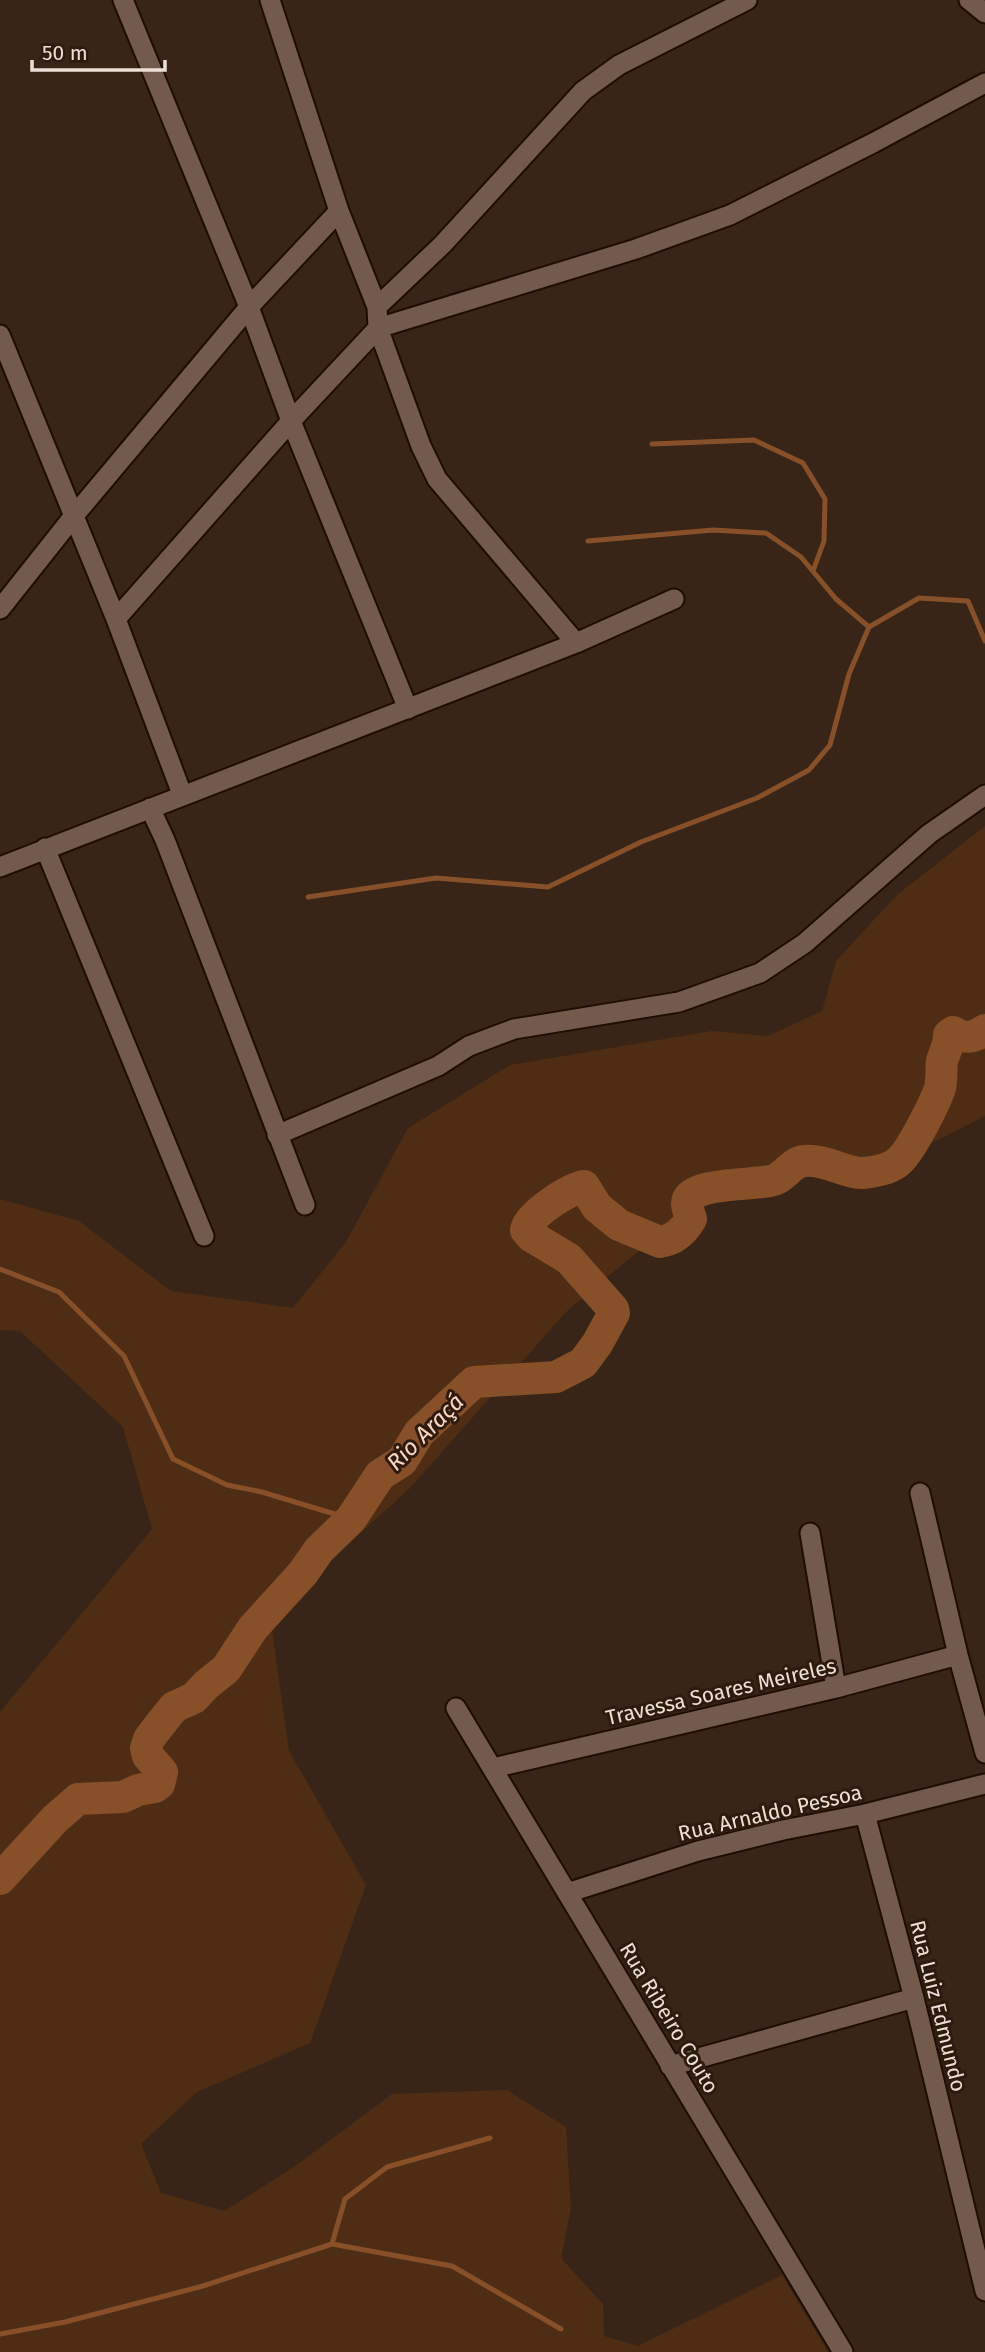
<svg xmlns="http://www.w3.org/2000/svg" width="985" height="2352" viewBox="0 0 985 2352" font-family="'Fira Sans',sans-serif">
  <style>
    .green { fill: #4f2d14 }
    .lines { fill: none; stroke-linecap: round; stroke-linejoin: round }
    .stream { stroke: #875029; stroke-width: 5 }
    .river { stroke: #875029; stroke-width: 32 }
    .minor-casing { stroke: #1f0d03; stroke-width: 23 }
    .minor { stroke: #725b4d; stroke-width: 19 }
    .labels { text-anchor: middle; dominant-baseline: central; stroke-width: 6; stroke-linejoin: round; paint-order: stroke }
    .street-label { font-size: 21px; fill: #eddfd7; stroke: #2e1b0e }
    .water-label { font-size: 23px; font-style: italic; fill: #f9d7c1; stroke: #2e1b0e }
  </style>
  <rect width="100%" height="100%" fill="#382517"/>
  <path class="green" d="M 985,826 L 985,1116 L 888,1165 L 724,1179 L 567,1311 L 410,1488 L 270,1615 L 289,1751 L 366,1885 L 310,2043 L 197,2092 L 141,2144 L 161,2193 L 224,2211 L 294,2167 L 392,2094 L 507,2090 L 566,2127 L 571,2208 L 561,2258 L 603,2304 L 604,2336 L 638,2346 L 782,2275 L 828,2352 L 0,2352 L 0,1712 L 152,1529 L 123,1427 L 20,1331 L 0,1330 L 0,1199 L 79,1221 L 171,1291 L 293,1308 L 346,1242 L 408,1128 L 510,1065 L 712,1031 L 768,1036 L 822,1011 L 836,961 L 897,895 Z"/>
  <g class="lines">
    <path class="stream" d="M 652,444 L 754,440 L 803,463 L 825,499 L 824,541 L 813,571
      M 588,541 L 713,530 L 766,533 L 801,557 L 836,599 L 869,627
      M 308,897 L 436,878 L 548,887 L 641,842 L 757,798 L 809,770 L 830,745 L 849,674 L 869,627 L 919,598 L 968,601 L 985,641
      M 0,1269 L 59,1292 L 124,1356 L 173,1459 L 227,1485 L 262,1492 L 351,1519
      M 332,2244 L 345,2199 L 387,2167 L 490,2138
      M 0,2334 L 65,2322 L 203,2286 L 332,2244 L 452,2266 L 561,2329"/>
    <path class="river" d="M 0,1879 L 55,1819 L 78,1799 L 123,1797 L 138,1790 L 155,1787 L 159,1784 L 162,1772 L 148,1756 L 146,1748 L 149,1739 L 158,1727 L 174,1707 L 194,1698 L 206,1685 L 226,1669 L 253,1628 L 303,1573 L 319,1550 L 351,1519 L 380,1475 L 402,1461 L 419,1433 L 474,1382 L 556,1377 L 583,1363 L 597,1344 L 614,1313 L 613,1309 L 569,1259 L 531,1236 L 526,1230 C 528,1215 569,1189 584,1186 L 597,1207 L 619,1225 L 660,1242 C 674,1240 684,1231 691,1219 C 690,1215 687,1208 687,1204 C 687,1181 757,1186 774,1180 C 786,1176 791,1162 805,1161 C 825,1159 847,1174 863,1173 C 873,1172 890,1169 898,1162 C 910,1153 935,1103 940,1088 C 942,1079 941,1070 942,1061 C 945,1051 949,1046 949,1035 L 953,1032 C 964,1039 974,1038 985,1030"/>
    <defs>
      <path id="minor" d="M 123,0 L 249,307 L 291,421 L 408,709
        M 270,0 L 339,211 L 377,307 L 378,328 L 421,446 L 437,479 L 576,643
        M 969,0 L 985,13
        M 377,307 L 443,244 L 583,91 L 619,65 L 747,0
        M 0,335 L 116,619 L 182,794
        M 0,609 L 73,517 L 249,307 L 339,211
        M 116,619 L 291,421 L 378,328 L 636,249 L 730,215 L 873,143 L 985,83
        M 150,808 L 165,840 L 305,1205
        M 45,848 L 204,1236
        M 0,867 L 576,643 L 674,599
        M 277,1135 L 438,1066 L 469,1046 L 514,1029 L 679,1002 L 760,973 L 805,943 L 929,834 L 985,795
        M 920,1493 L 958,1655 L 985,1753
        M 810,1533 L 836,1688
        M 456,1708 L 843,2352
        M 493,1768 L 836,1688 L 958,1655
        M 865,1814 L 914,1998 L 985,2291
        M 567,1893 L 698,1851 L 783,1830 L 865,1814 L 985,1784
        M 670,2066 L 914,1998"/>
    </defs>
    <use href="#minor" class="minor-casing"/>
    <use href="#minor" class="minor"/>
  </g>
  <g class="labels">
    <g class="street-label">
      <text transform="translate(721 1692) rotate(-13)">Travessa Soares Meireles</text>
      <text transform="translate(770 1813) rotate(-13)">Rua Arnaldo Pessoa</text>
      <text transform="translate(938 2006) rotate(76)">Rua Luiz Edmundo</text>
      <text transform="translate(669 2018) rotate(59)">Rua Ribeiro Couto</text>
    </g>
    <g class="water-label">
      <text transform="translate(425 1432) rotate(-45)">Rio Araçá</text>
    </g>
  </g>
  <path d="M32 60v10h133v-10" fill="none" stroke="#eddfd7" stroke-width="3.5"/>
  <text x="42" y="60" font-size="21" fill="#eddfd7" stroke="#2e1b0e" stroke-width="5" paint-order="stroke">50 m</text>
</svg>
